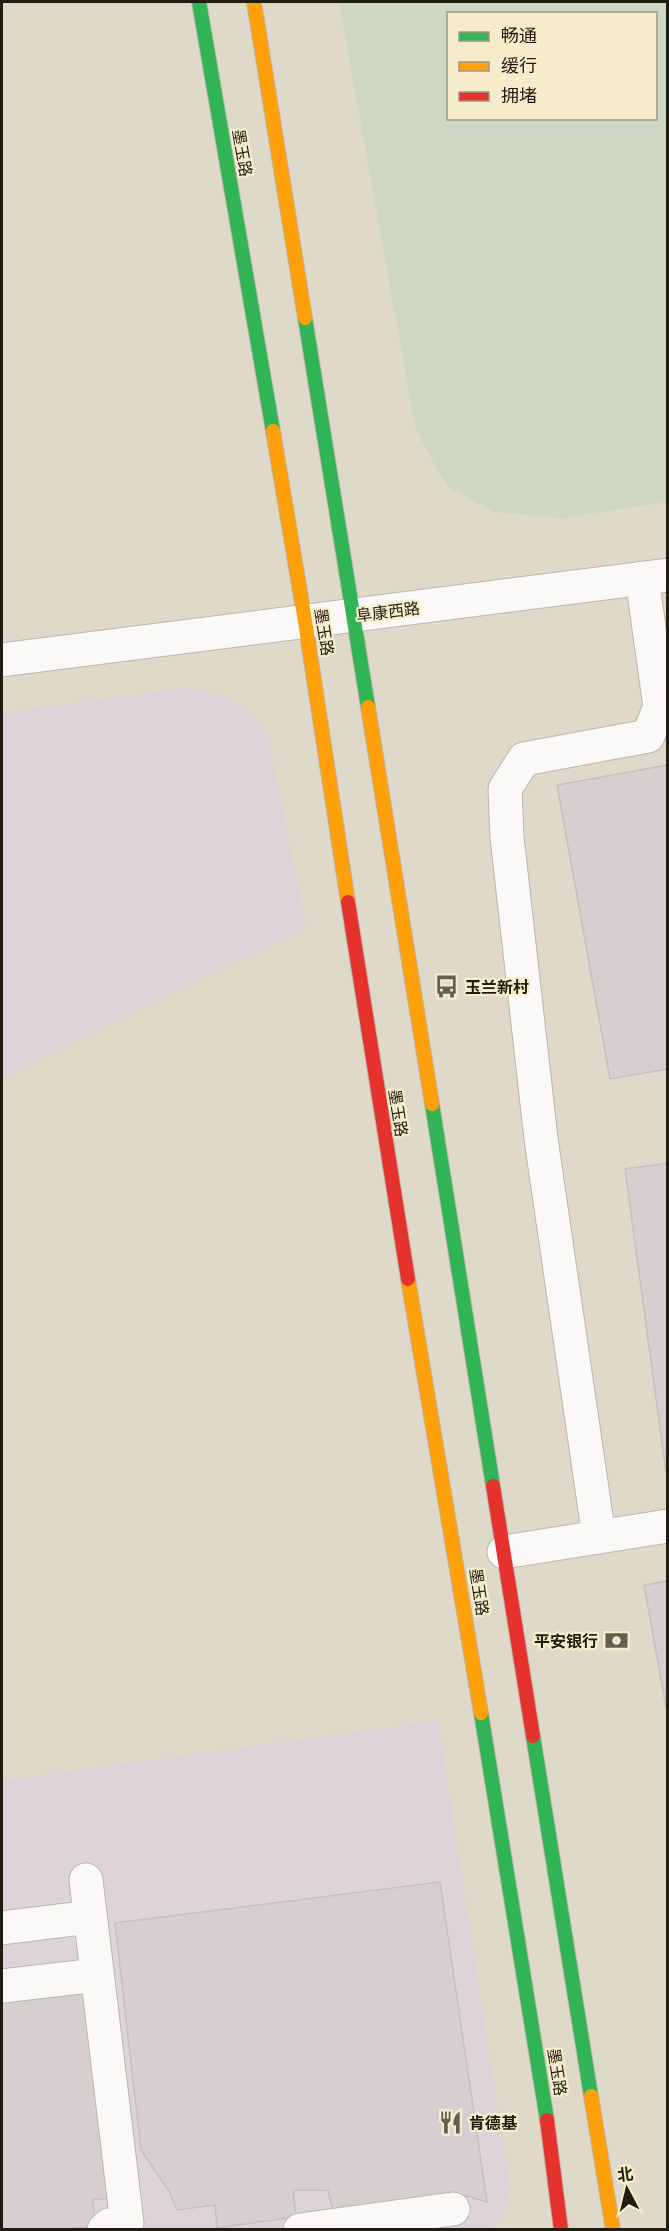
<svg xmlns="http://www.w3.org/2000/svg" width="669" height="2231" viewBox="0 0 669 2231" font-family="'Crimson Pro','Noto Sans SC',serif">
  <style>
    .commercial { fill: #dcd4d8 }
    .green { fill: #ced7c5; fill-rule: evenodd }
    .building { fill: #d5d0cf; stroke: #c6c0bf; stroke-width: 1.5 }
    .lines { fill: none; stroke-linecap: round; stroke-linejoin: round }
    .street-casing { stroke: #bcb7aa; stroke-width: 35 }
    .fast-casing { stroke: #bcb7aa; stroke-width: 16 }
    .slow-casing { stroke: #bcb7aa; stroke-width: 16 }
    .jam-casing { stroke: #bcb7aa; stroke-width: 16 }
    .street { stroke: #faf9f7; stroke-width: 33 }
    .fast { stroke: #30b455; stroke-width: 14 }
    .slow { stroke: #ff9f0a; stroke-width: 14 }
    .jam { stroke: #e5322d; stroke-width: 14 }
    .labels { text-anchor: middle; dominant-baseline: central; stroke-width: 4.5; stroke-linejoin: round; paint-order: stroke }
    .street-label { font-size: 16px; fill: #201c10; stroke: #f6eccc }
    .poi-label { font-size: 16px; font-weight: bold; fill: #201c10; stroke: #f6eccc; text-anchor: start }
  </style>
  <rect width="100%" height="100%" fill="#dfd9c9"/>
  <path class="commercial" d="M 189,688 L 220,695 L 251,714 L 269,741 L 306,927 L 2,1078 L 2,713 Z
    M 438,1721 L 510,2191 L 503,2216 L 488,2230 L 2,2229 L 2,1781 Z"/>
  <path class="green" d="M 339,2 L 667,2 L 667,502 L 562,518 L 495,512 L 447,486 L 416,431 ZM 448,14 L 656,14 L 656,118 L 448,118 Z"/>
  <path class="building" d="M 668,765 L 668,1069 L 610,1079 L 557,785 Z
    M 668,1163 L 668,1471 L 666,1472 L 625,1169 Z
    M 668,1581 L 668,1718 L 644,1585 Z
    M 440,1882 L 487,2202 L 467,2196 L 334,2215 L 328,2190 L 293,2190 L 296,2217 L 217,2228 L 215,2205 L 177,2210 L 169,2191 L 141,2150 L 115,1923 Z
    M 87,1987 L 111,2198 L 93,2200 L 95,2226 L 59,2230 L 2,2230 L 2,1998 Z"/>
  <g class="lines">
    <defs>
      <path id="street" d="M 2,660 L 668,575
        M 599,1537 L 541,1139 L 507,837 L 505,789 L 524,759 L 648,736 L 660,707 L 642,578
        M 504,1552 L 668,1526
        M 86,1880 L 127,2223 L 109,2225 L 104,2230
        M 2,1928 L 90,1917
        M 2,1986 L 97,1975
        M 300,2230 L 453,2209"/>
      <path id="fast" d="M 199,2 L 273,431
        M 305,318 L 368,707
        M 432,1104 L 493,1486
        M 481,1713 L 547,2120
        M 533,1736 L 591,2096"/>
      <path id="slow" d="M 254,2 L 305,318
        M 273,431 L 305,621 L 348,902
        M 368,707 L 432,1104
        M 408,1279 L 481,1713
        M 591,2096 L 613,2230"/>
      <path id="jam" d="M 348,902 L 408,1279
        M 493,1486 L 533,1736
        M 547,2120 L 561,2230"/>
    </defs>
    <use href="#street" class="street-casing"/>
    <use href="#fast" class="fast-casing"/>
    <use href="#slow" class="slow-casing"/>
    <use href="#jam" class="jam-casing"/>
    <use href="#street" class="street"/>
    <use href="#fast" class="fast"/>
    <use href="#slow" class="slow"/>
    <use href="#jam" class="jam"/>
  </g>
  <defs>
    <symbol id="bus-bare" viewBox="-9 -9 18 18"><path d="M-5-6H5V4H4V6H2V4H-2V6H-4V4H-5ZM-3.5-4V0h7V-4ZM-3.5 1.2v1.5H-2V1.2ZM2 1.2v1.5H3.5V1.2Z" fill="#635e51" stroke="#f6eccc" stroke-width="2.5" paint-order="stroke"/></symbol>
    <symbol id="bank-bare" viewBox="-9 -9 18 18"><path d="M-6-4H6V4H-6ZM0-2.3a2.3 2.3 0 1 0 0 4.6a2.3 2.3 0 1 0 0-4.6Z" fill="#635e51" stroke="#f6eccc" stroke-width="2.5" paint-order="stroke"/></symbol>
    <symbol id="restaurant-bare" viewBox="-9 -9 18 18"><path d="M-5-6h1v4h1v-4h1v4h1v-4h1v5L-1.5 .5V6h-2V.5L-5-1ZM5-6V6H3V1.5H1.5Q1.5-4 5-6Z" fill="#635e51" stroke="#f6eccc" stroke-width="2.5" paint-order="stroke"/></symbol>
  </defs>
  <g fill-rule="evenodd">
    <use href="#bus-bare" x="430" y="970" width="33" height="33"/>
    <use href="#bank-bare" x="600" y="1624" width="33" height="33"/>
    <use href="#restaurant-bare" x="434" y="2106" width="33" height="33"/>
  </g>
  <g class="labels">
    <g class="street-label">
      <text transform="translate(242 153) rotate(80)">墨玉路</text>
      <text transform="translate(388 612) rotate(-7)">阜康西路</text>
      <text transform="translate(324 632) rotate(81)">墨玉路</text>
      <text transform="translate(398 1113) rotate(81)">墨玉路</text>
      <text transform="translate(479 1592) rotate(81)">墨玉路</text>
      <text transform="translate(557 2072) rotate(81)">墨玉路</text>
    </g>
    <g class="poi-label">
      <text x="465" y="987">玉兰新村</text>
      <text x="598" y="1641" text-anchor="end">平安银行</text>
      <text x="469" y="2123">肯德基</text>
    </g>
  </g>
  <rect width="669" height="2231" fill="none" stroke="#201c10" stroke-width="6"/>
  <rect x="447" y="12" width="210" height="108" fill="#f6eccc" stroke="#a09981" stroke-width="1.5"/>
  <rect x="459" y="32" width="30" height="9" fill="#30b455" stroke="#a09981" stroke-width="1.5"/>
  <text x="501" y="42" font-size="18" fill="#201c10">畅通</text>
  <rect x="459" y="62" width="30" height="9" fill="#ff9f0a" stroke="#a09981" stroke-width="1.5"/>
  <text x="501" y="72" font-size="18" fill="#201c10">缓行</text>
  <rect x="459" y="92" width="30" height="9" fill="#e5322d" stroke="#a09981" stroke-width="1.5"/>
  <text x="501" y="102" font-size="18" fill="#201c10">拥堵</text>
  <g transform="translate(627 2189) rotate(353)" stroke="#f6eccc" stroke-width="4.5" paint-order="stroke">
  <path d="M0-4.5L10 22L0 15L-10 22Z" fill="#201c10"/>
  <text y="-9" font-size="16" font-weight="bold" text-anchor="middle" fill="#201c10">北</text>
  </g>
</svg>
